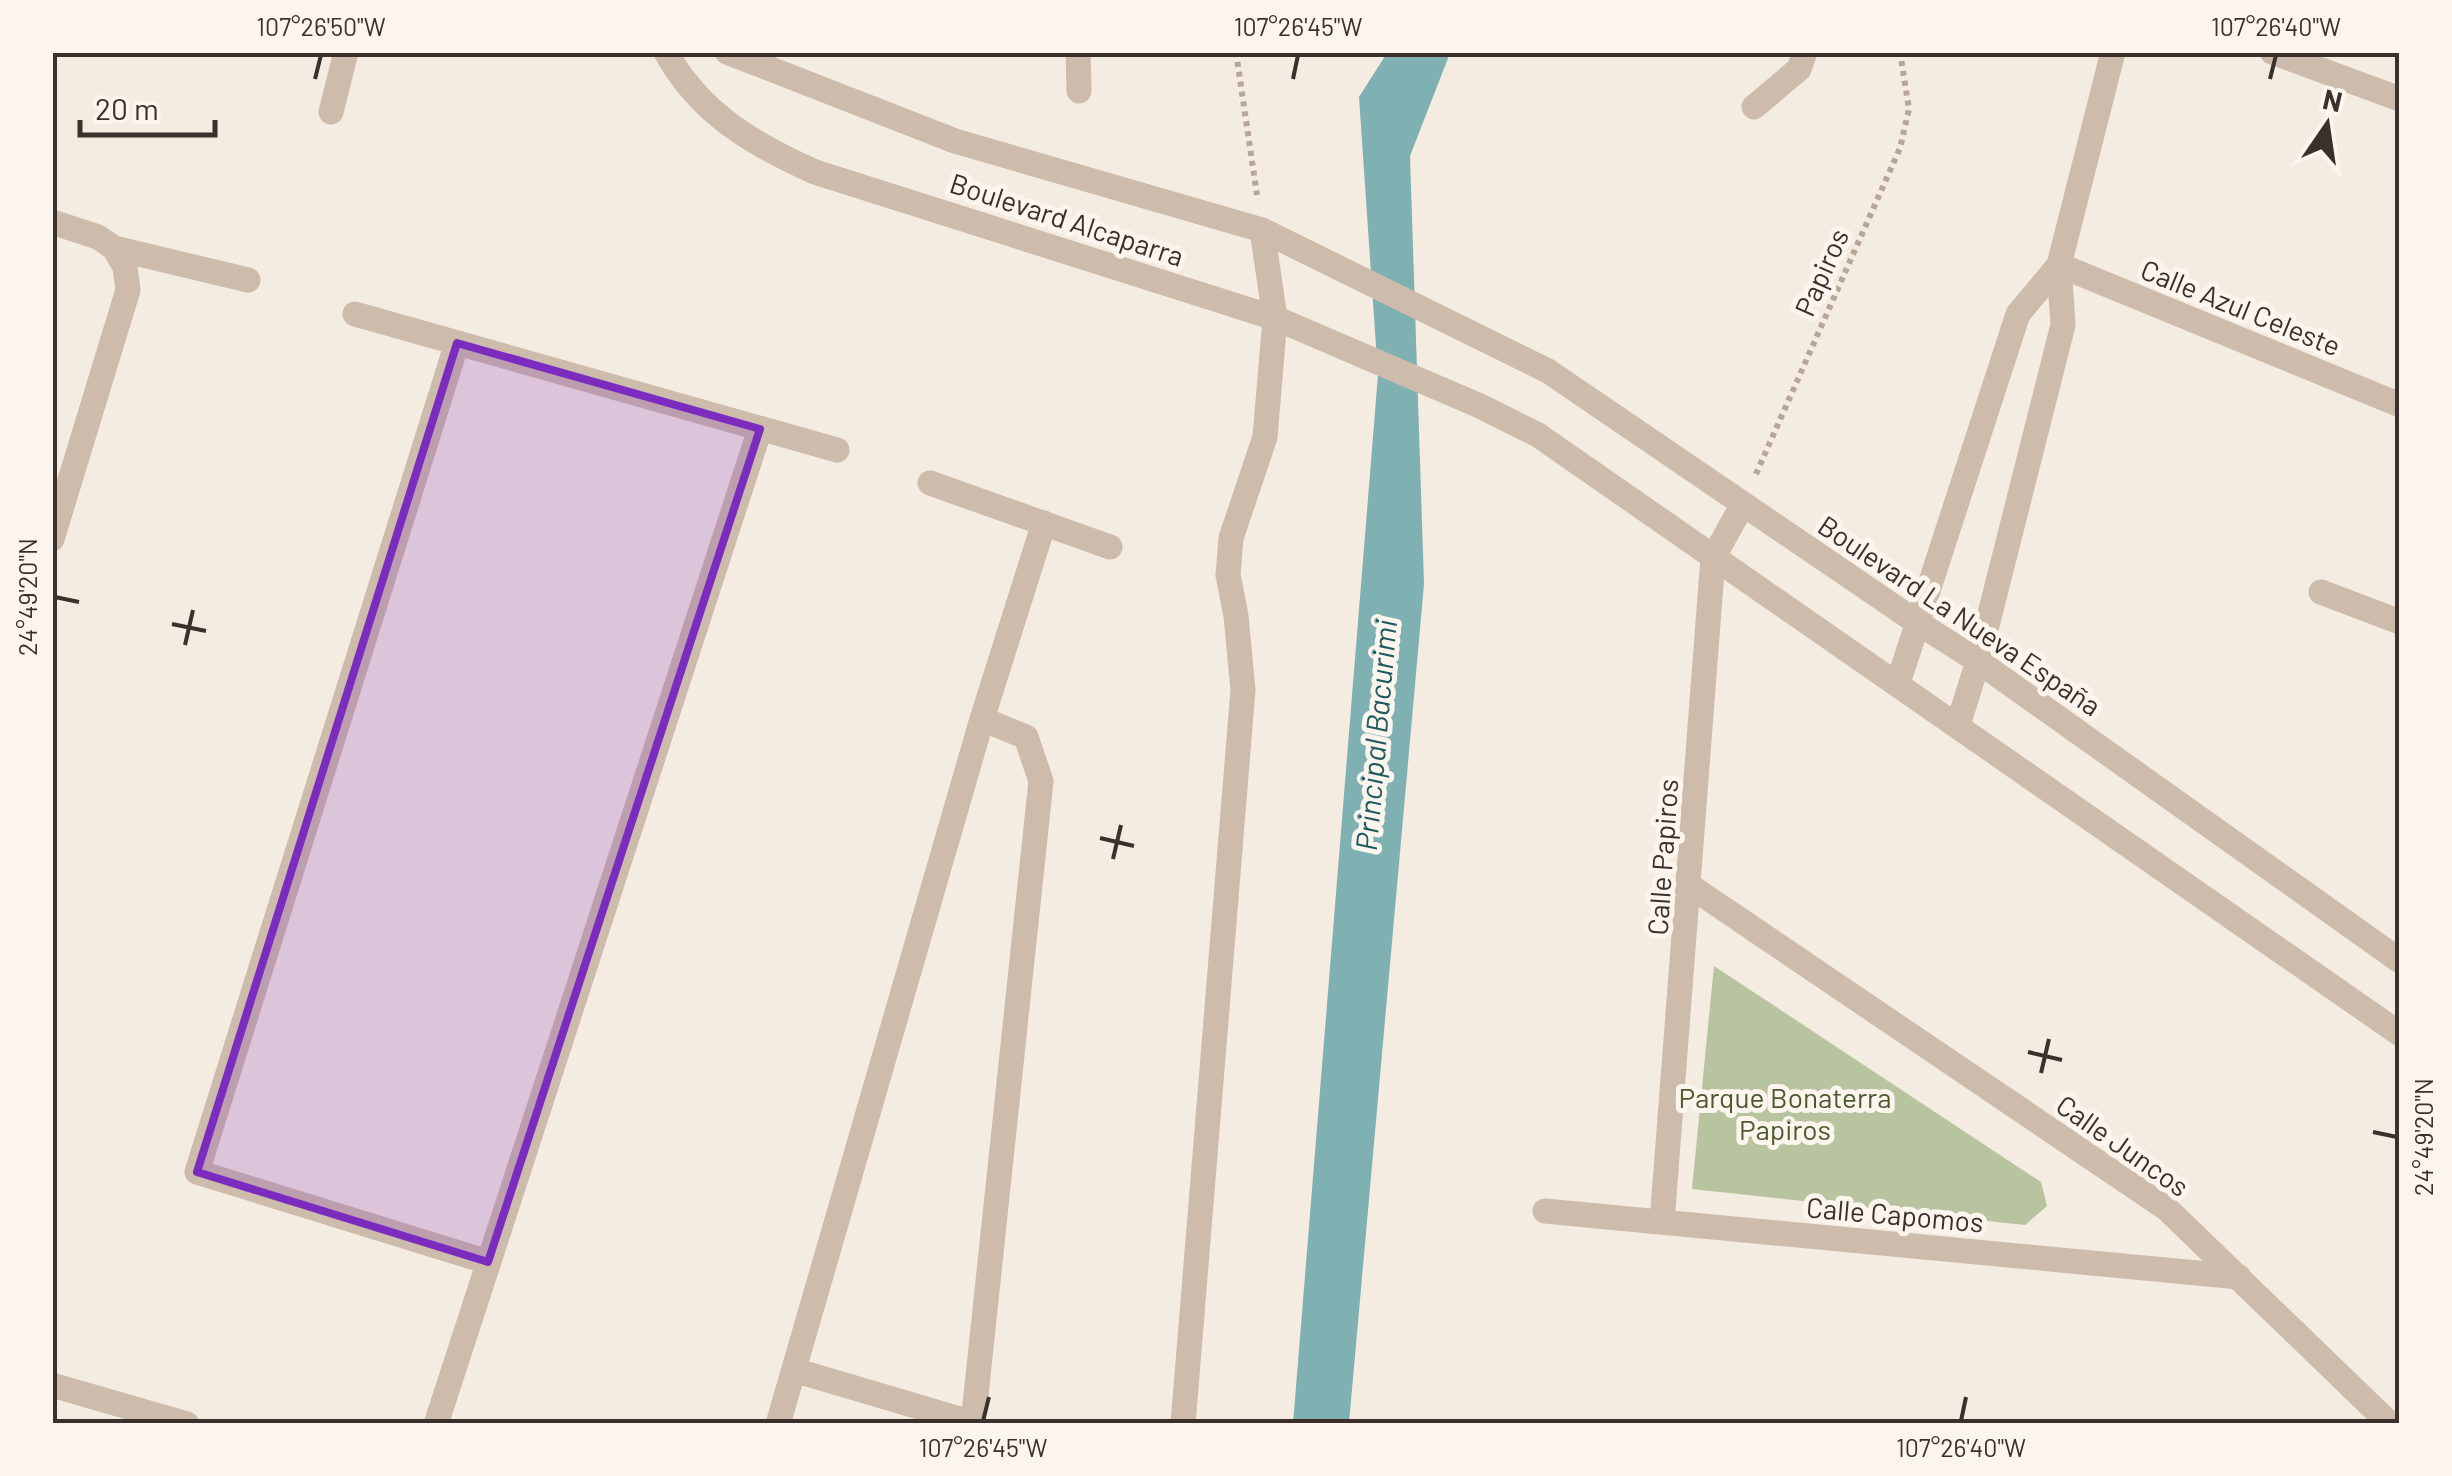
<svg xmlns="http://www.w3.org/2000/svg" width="2452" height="1476" viewBox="0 0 2452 1476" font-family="Barlow,sans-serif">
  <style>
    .green { fill: #b8c4a0 }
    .water { fill: #7fb0b2 }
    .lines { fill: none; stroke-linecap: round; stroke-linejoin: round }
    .path { stroke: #b9a596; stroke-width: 6; stroke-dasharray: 5 5; stroke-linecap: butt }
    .minor { stroke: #cdbbac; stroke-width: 25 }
    .marked { fill: #7b2cbf; fill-opacity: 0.2; stroke: #7b2cbf; stroke-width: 8; stroke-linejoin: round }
    .ticks { fill: none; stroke: #3b302b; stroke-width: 4 }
    .labels { text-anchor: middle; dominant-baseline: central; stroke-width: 10; stroke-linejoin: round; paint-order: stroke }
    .street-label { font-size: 28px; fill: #3b302b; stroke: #fbf5ee }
    .park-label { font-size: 28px; fill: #4a5a2e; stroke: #fbf5ee }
    .water-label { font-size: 30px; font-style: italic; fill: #1f5a5e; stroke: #fbf5ee }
    .neatline { fill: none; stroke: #3b302b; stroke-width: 4 }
    .ticks-label { font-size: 25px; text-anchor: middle; fill: #3b302b }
  </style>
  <rect width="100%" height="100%" fill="#f4ebe1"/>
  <path class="green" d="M 1714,966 L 2041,1182 L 2047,1206 L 2025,1225 L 1692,1189 Z"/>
  <path class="water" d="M 1387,53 L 1450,53 L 1410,156 L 1424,584 L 1349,1423 L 1293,1424 L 1378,375 L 1359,97 Z"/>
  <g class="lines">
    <path class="path" d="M 1236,52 L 1257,195
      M 1756,474 L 1900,148 L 1909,109 L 1900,52"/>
    <path class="minor" d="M 666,52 C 699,113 754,145 815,172 L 1275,318 L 1480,406 L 1538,435 L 2400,1034
      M 727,52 L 955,141 L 1262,230 L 1548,371 L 1915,621 L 1978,661 L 2400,961
      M 1078,52 L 1079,91
      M 2272,52 L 2400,99
      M 1754,107 L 1799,69 L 1805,52
      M 331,112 L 346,52
      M 52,222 L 98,237 L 114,248 L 248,280
      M 2059,265 L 2400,405
      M 355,314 L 837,450
      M 457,343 L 197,1172 L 488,1262
      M 930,483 L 1110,547
      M 52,539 L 128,290 L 125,267 L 114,248
      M 2321,592 L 2400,622
      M 1898,683 L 2018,314 L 2059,265
      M 1958,725 L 1978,661 L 2063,325 L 2059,265 L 2113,52
      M 1690,886 L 2167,1209 L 2390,1424
      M 1545,1211 L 2239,1277
      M 1662,1222 L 1713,558 L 1743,504
      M 794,1370 L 973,1423 L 1041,781 L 1026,737 L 982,719
      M 52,1385 L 187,1424
      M 436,1424 L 760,429
      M 778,1424 L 982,719 L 1044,523
      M 1183,1424 L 1243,690 L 1236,616 L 1228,575 L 1231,538 L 1265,437 L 1275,318 L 1262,230"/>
  </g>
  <path class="marked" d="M 457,343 L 760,429 L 488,1262 L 197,1172 Z"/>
  <path class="ticks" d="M 315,79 L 321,55M 1293,79 L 1298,55M 2270,79 L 2276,55M 55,597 L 79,602M 172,624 L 206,631M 185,645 L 193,610M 1100,838 L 1134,846M 1113,859 L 1121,825M 2028,1052 L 2062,1060M 2041,1073 L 2049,1039M 2373,1132 L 2397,1137M 983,1421 L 989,1397M 1961,1421 L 1966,1397"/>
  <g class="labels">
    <g class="street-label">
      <text transform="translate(1067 219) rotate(18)">Boulevard Alcaparra</text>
      <text transform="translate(1821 272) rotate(-66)">Papiros</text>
      <text transform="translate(2241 307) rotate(22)">Calle Azul Celeste</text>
      <text transform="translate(1960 615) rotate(34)">Boulevard La Nueva España</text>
      <text transform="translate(1662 857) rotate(-86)">Calle Papiros</text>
      <text transform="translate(2123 1145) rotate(35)">Calle Juncos</text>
      <text transform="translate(1895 1214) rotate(5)">Calle Capomos</text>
    </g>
    <g class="park-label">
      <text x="1785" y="1097">Parque Bonaterra<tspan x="1785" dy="32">Papiros</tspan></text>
    </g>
    <g class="water-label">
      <text transform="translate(1375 735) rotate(-85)">Principal Bacurimi</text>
    </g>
  </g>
  <rect width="2452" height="1476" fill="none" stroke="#fbf5ee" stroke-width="110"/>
  <g transform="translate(2327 125) rotate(13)" stroke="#fbf5ee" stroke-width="8" paint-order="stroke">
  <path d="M0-8L18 38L0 25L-18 38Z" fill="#3b302b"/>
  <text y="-15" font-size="28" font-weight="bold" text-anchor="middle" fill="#3b302b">N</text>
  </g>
  <path d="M80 120v15h135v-15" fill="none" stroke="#3b302b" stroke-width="5"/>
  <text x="95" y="120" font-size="30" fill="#3b302b" stroke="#fbf5ee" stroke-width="8" paint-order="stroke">20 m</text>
  <rect x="55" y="55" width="2342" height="1366" class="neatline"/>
  <g class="ticks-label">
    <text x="321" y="36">107°26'50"W</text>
    <text x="1298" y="36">107°26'45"W</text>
    <text x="2276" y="36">107°26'40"W</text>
    <text transform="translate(28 597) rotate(-90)" y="9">24°49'20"N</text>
    <text transform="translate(2424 1137) rotate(-90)" y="9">24°49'20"N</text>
    <text x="983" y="1457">107°26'45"W</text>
    <text x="1961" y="1457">107°26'40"W</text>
  </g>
</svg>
